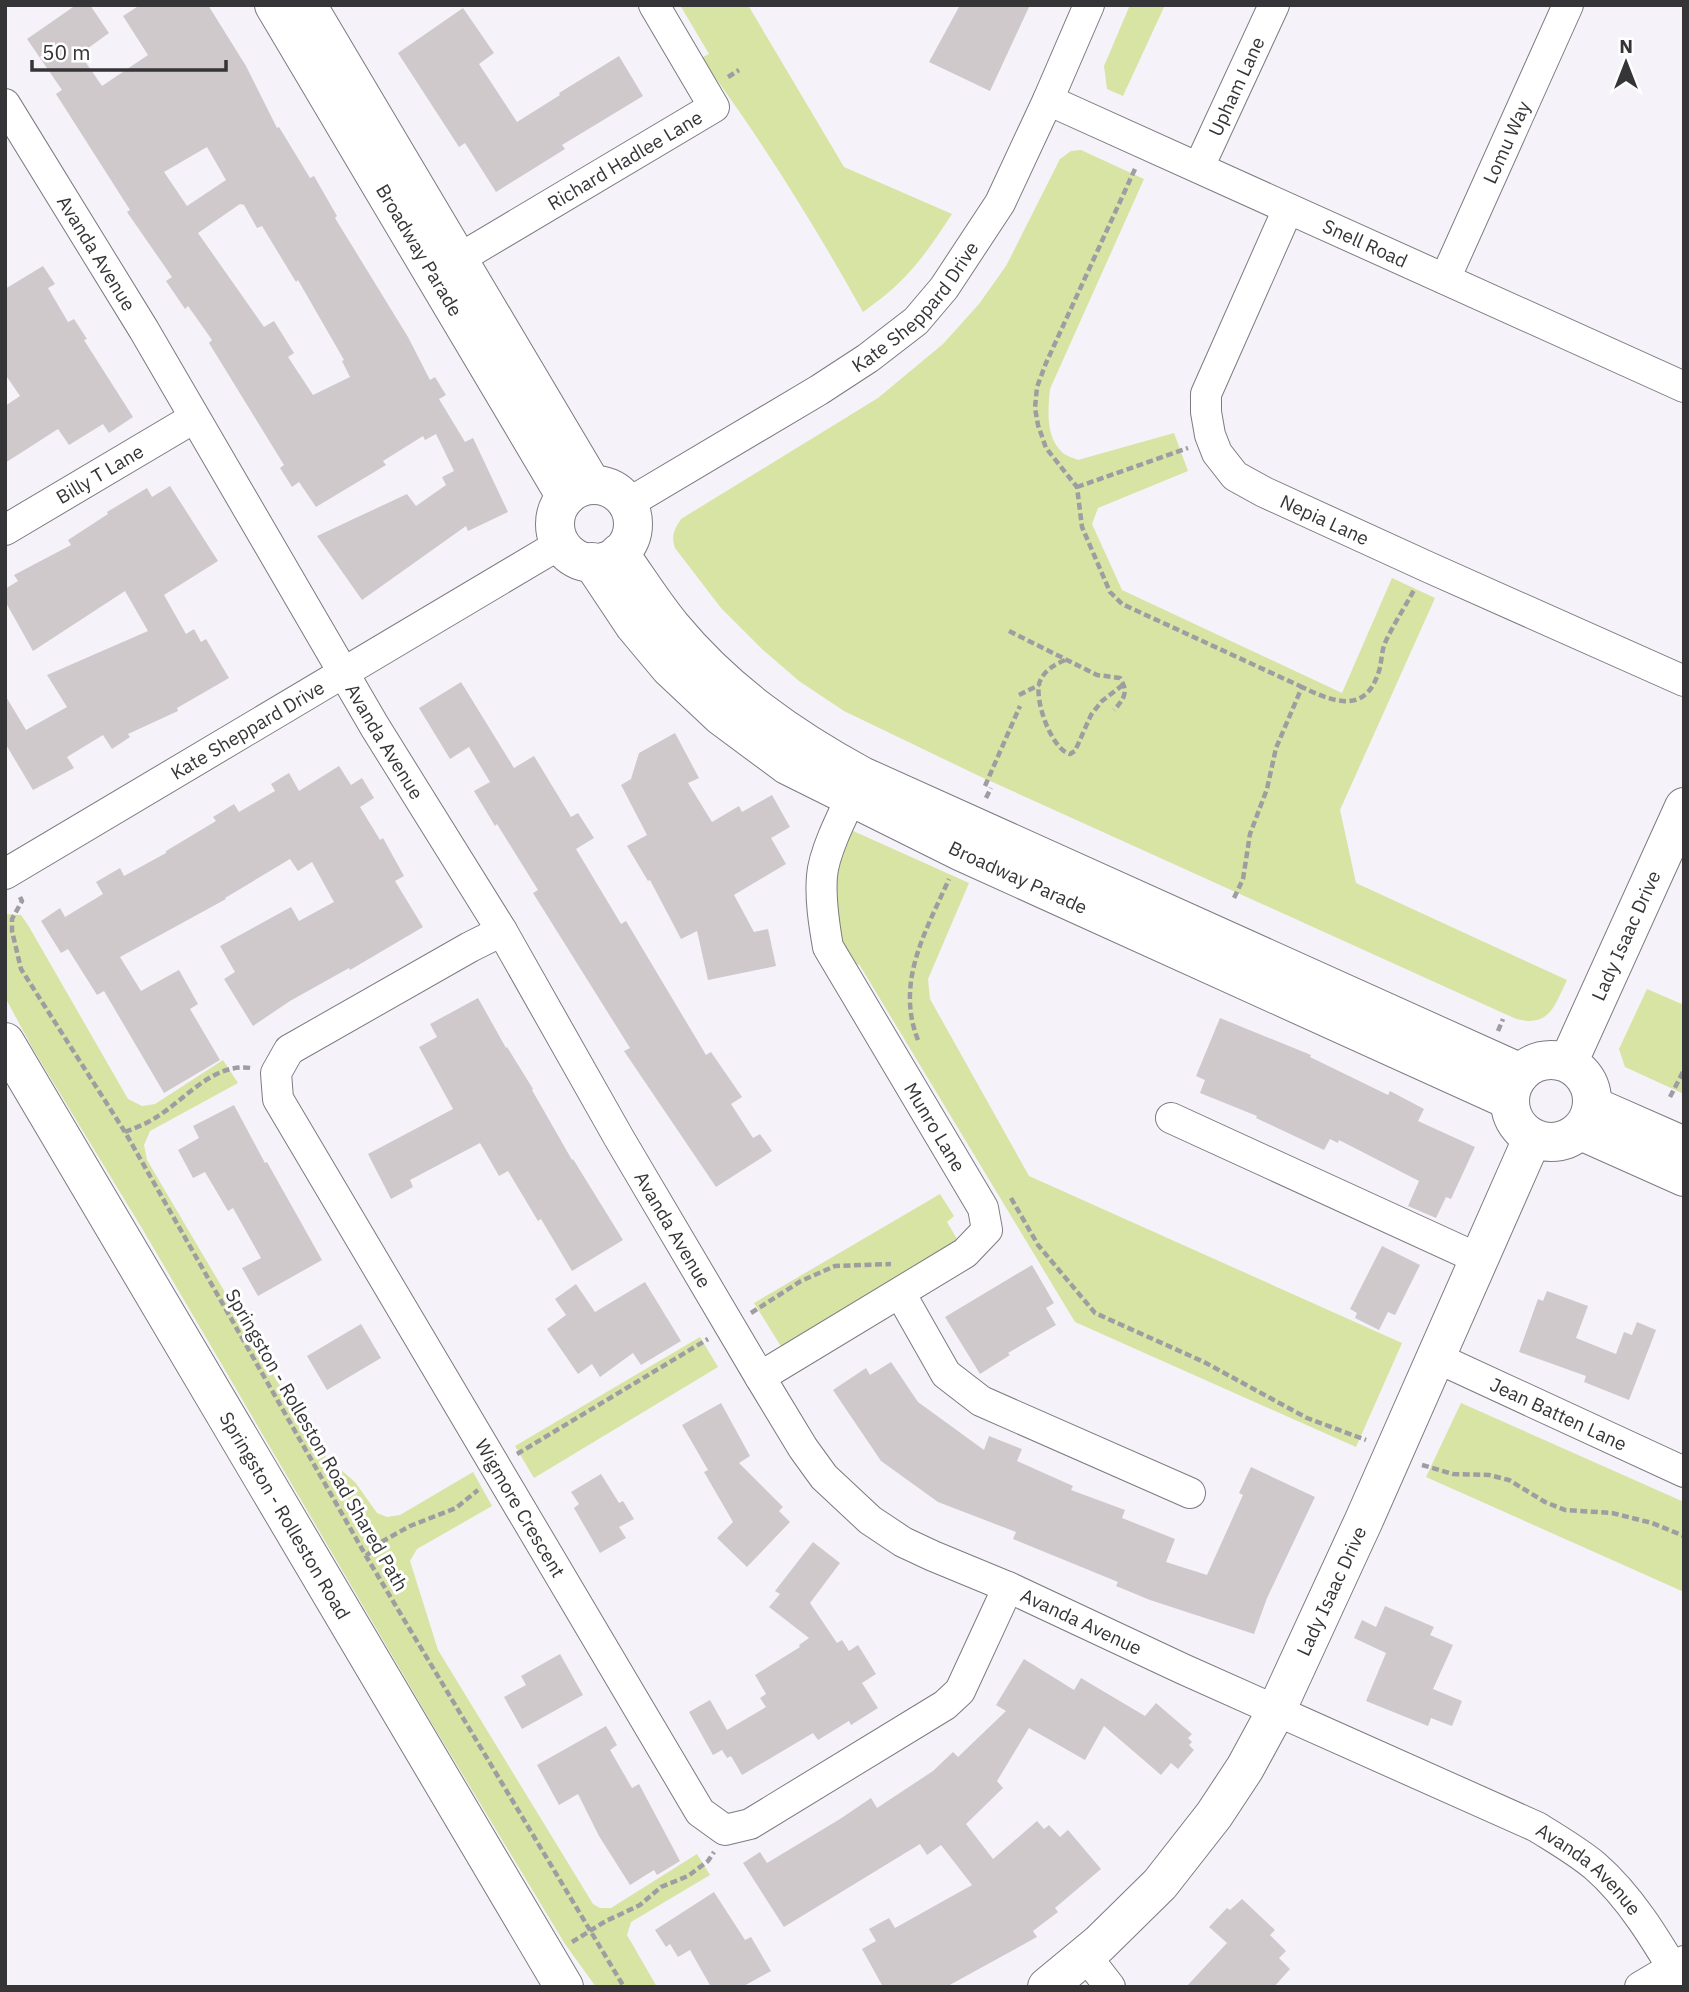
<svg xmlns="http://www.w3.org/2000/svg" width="1689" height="1992" viewBox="0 0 1689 1992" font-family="'IBM Plex Sans',sans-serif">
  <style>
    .green { fill: #d7e4a3 }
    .building { fill: #d0c9cc; fill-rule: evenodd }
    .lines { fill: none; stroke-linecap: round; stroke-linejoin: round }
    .street-casing { stroke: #7d7b81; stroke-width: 32 }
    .secondary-casing { stroke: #7d7b81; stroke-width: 40 }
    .path { stroke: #9f9da2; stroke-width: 4.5; stroke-dasharray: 7 3.5; stroke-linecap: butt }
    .street { stroke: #fff; stroke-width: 30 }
    .secondary { stroke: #fff; stroke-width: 38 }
    .labels { text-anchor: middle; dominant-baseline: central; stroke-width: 6; stroke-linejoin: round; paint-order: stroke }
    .street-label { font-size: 19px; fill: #353437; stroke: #fff }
  </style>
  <rect width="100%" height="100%" fill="#f5f2f9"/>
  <path class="green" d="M 680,5 L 748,5 L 844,167 L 952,214 C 923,258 907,281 863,312 C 814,224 761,139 701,58 L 709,54 Z
    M 1130,5 L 1165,5 L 1123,96 L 1107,89 L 1104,66 Z
    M 1081,150 L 1144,179 L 1050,389 C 1048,409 1045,438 1063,453 C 1066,456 1074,458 1078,460 L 1174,433 L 1188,471 L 1098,508 L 1092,524 L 1122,590 L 1342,693 L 1392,578 L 1435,598 L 1340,810 L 1356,883 L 1567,980 C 1554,1007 1549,1029 1514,1018 L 977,775 L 844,711 L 799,681 L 762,649 L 721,608 L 675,548 C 671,536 674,530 681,519 L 878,398 L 943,344 L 979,304 L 1006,266 L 1060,159 L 1071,151 Z
    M 851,830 L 969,883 L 928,979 L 930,999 L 1029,1176 L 1402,1343 L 1356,1447 L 1075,1322 L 859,964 L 852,968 L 836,941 L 833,869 Z
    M 5,914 L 21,915 L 28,925 L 128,1099 L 142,1106 L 155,1104 L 223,1060 L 238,1083 L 150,1131 L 144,1145 L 147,1160 L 318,1450 L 355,1482 L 377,1513 L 387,1517 L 400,1515 L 473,1472 L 492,1506 L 417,1549 L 410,1561 L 438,1650 L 593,1904 L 600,1908 L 611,1908 L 697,1854 L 710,1875 L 631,1922 L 627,1935 L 657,1987 L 596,1987 L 565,1944 L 431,1722 L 143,1230 L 33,1049 L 5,997 Z
    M 1647,989 L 1684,1005 L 1684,1094 L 1625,1067 L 1619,1049 Z
    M 940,1194 L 954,1216 L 947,1222 L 960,1244 L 782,1348 L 754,1303 Z
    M 700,1337 L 718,1367 L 534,1478 L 515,1446 Z
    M 1461,1403 L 1684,1502 L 1684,1592 L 1426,1477 Z"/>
  <path class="building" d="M 76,5 L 90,5 L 109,33 L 80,54 L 102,86 L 148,55 L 123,16 L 140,5 L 208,5 L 246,66 L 277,128 L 279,127 L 310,178 L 314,176 L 337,216 L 335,218 L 408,337 L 430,380 L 435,377 L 446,395 L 439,399 L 465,442 L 473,438 L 508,512 L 468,531 L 466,526 L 362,600 L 317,536 L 407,494 L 416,506 L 446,485 L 442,477 L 454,471 L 436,434 L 425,440 L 423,436 L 383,461 L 386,465 L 316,507 L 299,482 L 292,487 L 280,468 L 284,465 L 209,343 L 212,340 L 188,306 L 185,309 L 166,281 L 172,277 L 127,212 L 130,210 L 56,94 L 62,90 L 27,39 ZM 207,147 L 226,180 L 187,206 L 164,172 ZM 240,204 L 244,205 L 257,228 L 262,226 L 296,282 L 298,280 L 344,360 L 342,361 L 350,377 L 313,395 L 288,357 L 294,353 L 274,321 L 264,327 L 198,233 Z
    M 960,5 L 1030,5 L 990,91 L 929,62 Z
    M 463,8 L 494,53 L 479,64 L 517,122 L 560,95 L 559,93 L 619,56 L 643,96 L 562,145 L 565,149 L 496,192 L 465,143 L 459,147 L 398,53 Z
    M 43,266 L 55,284 L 48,288 L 68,322 L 74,319 L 87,339 L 84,340 L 133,417 L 109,433 L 103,424 L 69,445 L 58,429 L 5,463 L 5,406 L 20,396 L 5,374 L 5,289 Z
    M 170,486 L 218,561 L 164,595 L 186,634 L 194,629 L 201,642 L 206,639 L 229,678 L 177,708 L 178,711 L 128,734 L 130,737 L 112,749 L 103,735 L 67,757 L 74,768 L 33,790 L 5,743 L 5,695 L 26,730 L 67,707 L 47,675 L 148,631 L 125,591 L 33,651 L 5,601 L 5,589 L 18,581 L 14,575 L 71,545 L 68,540 L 108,514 L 107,512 L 147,488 L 152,497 Z
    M 461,682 L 514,768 L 534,756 L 571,817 L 578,813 L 594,838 L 576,849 L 621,924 L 626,921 L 706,1055 L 711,1052 L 742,1097 L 731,1104 L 753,1138 L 760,1134 L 772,1151 L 716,1187 L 624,1051 L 630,1048 L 533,893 L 538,890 L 497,824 L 495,826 L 474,791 L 490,782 L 469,747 L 450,759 L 419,708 Z
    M 675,733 L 699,778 L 688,783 L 712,822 L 739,806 L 742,812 L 772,795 L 790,827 L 771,838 L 786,864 L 734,895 L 754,932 L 768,929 L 776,966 L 708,980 L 697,931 L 681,939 L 650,880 L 648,881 L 627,846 L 647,835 L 621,785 L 631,779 L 639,753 Z
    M 339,766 L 351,785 L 362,778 L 374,798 L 360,807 L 380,840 L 383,838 L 404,876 L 395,881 L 423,927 L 350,970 L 349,968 L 290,1001 L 253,1026 L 224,979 L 235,972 L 220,946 L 291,907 L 299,921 L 334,902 L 312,862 L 298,871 L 290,859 L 225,898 L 226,899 L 120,957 L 141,991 L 179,970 L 198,1004 L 190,1009 L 220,1060 L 164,1093 L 104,991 L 97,995 L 68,949 L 61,953 L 41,921 L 60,908 L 65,917 L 103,894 L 96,882 L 120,868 L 124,876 L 166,853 L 166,851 L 216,821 L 213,817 L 234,804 L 239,812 L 275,791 L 271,784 L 289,773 L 299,791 Z
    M 478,998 L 506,1048 L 507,1047 L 533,1089 L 532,1090 L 572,1160 L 573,1159 L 623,1240 L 572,1271 L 541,1219 L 538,1221 L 508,1171 L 499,1176 L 480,1143 L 410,1180 L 413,1187 L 391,1199 L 368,1154 L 453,1109 L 419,1047 L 437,1037 L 430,1024 Z
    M 1220,1018 L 1311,1055 L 1310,1057 L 1388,1095 L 1390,1091 L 1424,1109 L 1418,1121 L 1475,1147 L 1451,1199 L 1446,1197 L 1436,1218 L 1408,1206 L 1419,1181 L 1339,1140 L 1338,1143 L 1330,1139 L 1324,1150 L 1256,1118 L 1257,1116 L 1200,1093 L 1205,1080 L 1196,1076 Z
    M 234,1105 L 265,1163 L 267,1162 L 322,1260 L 258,1296 L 242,1268 L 261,1258 L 233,1208 L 228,1211 L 205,1172 L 193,1178 L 178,1150 L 199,1138 L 193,1126 Z
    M 1382,1246 L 1420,1265 L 1395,1315 L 1388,1312 L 1379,1330 L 1355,1318 L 1357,1313 L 1350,1309 Z
    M 1032,1265 L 1054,1303 L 1046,1308 L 1056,1325 L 1008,1353 L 1010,1355 L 980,1374 L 945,1317 Z
    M 645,1282 L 681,1341 L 641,1365 L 633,1353 L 600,1377 L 592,1364 L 578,1374 L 547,1329 L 566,1315 L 555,1299 L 576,1284 L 595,1312 Z
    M 1547,1291 L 1588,1306 L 1576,1338 L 1616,1354 L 1624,1332 L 1632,1335 L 1637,1322 L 1656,1330 L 1629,1400 L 1584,1382 L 1586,1376 L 1519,1352 L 1538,1299 L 1543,1301 Z
    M 361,1324 L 381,1358 L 327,1390 L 307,1356 Z
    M 891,1362 L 918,1402 L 984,1450 L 989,1436 L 1022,1449 L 1017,1461 L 1073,1486 L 1071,1490 L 1125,1510 L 1122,1518 L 1175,1539 L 1166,1562 L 1207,1575 L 1243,1495 L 1239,1493 L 1251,1467 L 1315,1497 L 1267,1598 L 1254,1634 L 1150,1600 L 1116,1586 L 1118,1582 L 1013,1539 L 1016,1532 L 938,1502 L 881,1461 L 833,1390 L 866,1368 L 870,1375 Z
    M 721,1403 L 750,1456 L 739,1463 L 783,1507 L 779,1511 L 790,1522 L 747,1567 L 717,1538 L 733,1522 L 704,1472 L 708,1470 L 682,1425 Z
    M 601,1474 L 619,1503 L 623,1501 L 634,1519 L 619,1527 L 626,1538 L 600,1553 L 574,1508 L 579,1504 L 571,1492 Z
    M 813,1542 L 840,1563 L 810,1603 L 837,1643 L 842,1640 L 849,1651 L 858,1645 L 876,1674 L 862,1683 L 878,1708 L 851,1725 L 849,1721 L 818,1740 L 813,1733 L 742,1775 L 731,1756 L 727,1758 L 722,1750 L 713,1755 L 689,1712 L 710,1700 L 727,1730 L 766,1707 L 760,1698 L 766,1694 L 755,1675 L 800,1647 L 799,1645 L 809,1638 L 769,1607 L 780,1594 L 775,1591 Z
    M 1385,1606 L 1434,1627 L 1430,1635 L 1453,1645 L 1433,1689 L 1462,1701 L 1452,1726 L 1431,1718 L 1428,1726 L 1366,1701 L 1386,1653 L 1354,1638 L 1362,1620 L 1376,1627 Z
    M 560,1654 L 583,1695 L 522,1729 L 504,1697 L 526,1685 L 521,1676 Z
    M 1024,1659 L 1074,1690 L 1081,1678 L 1145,1716 L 1156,1703 L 1192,1734 L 1188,1738 L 1192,1742 L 1189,1745 L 1194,1750 L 1178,1769 L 1171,1763 L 1161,1775 L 1104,1726 L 1085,1760 L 1029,1728 L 997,1781 L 1003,1788 L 966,1824 L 993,1859 L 1037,1821 L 1044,1829 L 1049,1825 L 1060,1837 L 1068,1830 L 1101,1869 L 1055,1908 L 1058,1912 L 1033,1931 L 1037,1937 L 946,1987 L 883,1987 L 862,1949 L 876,1941 L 869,1929 L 889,1918 L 895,1928 L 972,1885 L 941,1845 L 927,1855 L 920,1844 L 784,1927 L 743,1863 L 760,1852 L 767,1863 L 840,1819 L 871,1798 L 877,1808 L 933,1771 L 953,1752 L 958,1757 L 1006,1711 L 996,1705 Z
    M 606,1726 L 617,1745 L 610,1750 L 632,1788 L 639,1784 L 680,1861 L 657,1875 L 654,1870 L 630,1885 L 599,1836 L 578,1794 L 559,1805 L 537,1765 Z
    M 714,1892 L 745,1940 L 751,1937 L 771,1971 L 742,1987 L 711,1987 L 690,1950 L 678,1957 L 670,1944 L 666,1947 L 655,1930 Z
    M 1242,1899 L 1275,1930 L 1270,1935 L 1286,1951 L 1279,1958 L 1290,1969 L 1274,1987 L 1186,1987 L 1227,1943 L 1209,1927 L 1227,1908 L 1230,1910 Z"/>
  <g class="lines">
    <defs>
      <g id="street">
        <path id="s1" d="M 1048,100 L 1684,387"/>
        <path id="s2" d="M 5,104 L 144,330 L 375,727 L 502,931 L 619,1138 L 760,1377 L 803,1448 L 824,1477 L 870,1520 L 903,1542 L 933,1556 L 1008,1587 L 1183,1669 L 1537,1827 C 1556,1839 1577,1851 1595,1866 C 1632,1898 1659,1945 1684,1987"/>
        <path id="s3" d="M 1199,167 L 1274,5"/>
        <path id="s4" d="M 1288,209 L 1206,394 L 1206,412 L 1210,435 L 1217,453 L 1235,476 L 1264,492 L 1428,567 L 1684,681"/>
        <path id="s5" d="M 440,270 L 714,107 L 654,5"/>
        <path id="s6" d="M 1445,279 L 1568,5"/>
        <path id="s7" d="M 627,504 L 819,390 L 868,358 L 916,321 L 944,288 L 1000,203 L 1048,100 L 1089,5"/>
        <path id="s8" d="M 5,530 L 194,418"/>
        <path id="s9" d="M 5,874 L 560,544"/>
        <path id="s10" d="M 502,931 L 470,947 L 289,1050 L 276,1073 L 278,1099 L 700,1812 L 725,1830 L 750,1824 L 945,1705 L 960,1691 L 1008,1587"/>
        <path d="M 1171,1118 L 1479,1259"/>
        <path d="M 900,1293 L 946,1374 L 981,1401 L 1190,1493"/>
        <path id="s11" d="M 1435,1357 L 1684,1472"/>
        <path d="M 760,1377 L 965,1253 L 987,1230 L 983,1208 L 828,947 C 824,924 820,899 822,876 C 824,849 848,805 860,779"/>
        <path d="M 1086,1956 L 1110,1987"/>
        <path d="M 1640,1987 L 1684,1961"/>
      </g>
      <g id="secondary">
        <path id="s12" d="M 274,5 L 566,497"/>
        <path d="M 307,5 L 592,485"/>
        <circle cx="594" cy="524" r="39"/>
        <path d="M 619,553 C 637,578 653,604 672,627 C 725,691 790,737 862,776 L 1521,1073"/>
        <path id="s13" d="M 592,562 L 634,625 L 670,668 L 721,716 L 787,765 L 962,852 L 1509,1100"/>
        <path id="s14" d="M 5,1042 L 564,1987"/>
        <circle cx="1551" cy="1101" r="41"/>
        <path id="s15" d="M 1568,1063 L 1684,807"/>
        <path d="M 1593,1106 L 1684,1146"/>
        <path d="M 1581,1131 L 1684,1177"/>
        <path id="s16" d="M 1047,1987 L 1099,1944 L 1160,1884 L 1214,1815 L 1245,1768 L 1276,1711 L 1364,1520 L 1532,1139"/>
      </g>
    </defs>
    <use href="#street" class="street-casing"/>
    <use href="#secondary" class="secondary-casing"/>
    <path class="path" d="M 728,77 L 739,70
      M 1135,169 L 1046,363 L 1037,387 L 1035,408 L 1038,425 L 1046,448 L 1077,487 L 1082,527 L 1110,592 L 1122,604 L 1302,687
      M 1077,487 L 1188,448
      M 1009,631 L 1097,675 L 1120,678 C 1129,692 1124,699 1114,710
      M 1065,660 C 1054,665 1045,670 1040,681 C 1033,699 1052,750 1070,754 L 1075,751 L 1091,715 L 1102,701 L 1124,684
      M 1019,695 L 1039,685
      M 985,786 L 1020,706
      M 986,798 L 991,788
      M 20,897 L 22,901 L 12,919 L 12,931 L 21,969 L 125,1132 L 366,1556 L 624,1987
      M 1234,898 L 1243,879 L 1250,834 L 1267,789 L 1276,748 L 1302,687 C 1331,701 1364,715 1378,674 C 1382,664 1381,652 1385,643 C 1393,625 1405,607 1414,590
      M 1498,1031 L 1503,1019
      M 918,1040 C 895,982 926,931 949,879
      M 1670,1097 L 1684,1070
      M 125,1132 C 135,1128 146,1124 155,1118 C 184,1101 213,1062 251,1068
      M 1011,1198 L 1038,1245 L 1095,1313 L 1204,1362 L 1307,1418 L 1366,1440
      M 751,1313 L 801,1281 L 835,1266 L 891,1264
      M 517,1454 L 708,1339
      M 1422,1465 L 1453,1474 L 1489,1475 L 1509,1480 L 1545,1502 L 1565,1510 L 1612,1513 L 1652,1523 L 1684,1536
      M 366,1556 L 383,1541 L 410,1526 L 456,1508 L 478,1490
      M 572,1942 L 606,1921 L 640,1905 L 661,1887 L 688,1876 L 708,1861 L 714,1852"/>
    <use href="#street" class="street"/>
    <use href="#secondary" class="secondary"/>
  </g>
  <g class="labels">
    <g class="street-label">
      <text stroke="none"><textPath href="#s3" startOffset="89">Upham Lane</textPath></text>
      <text stroke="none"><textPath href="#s6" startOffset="150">Lomu Way</textPath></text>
      <text stroke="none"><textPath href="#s5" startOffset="215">Richard Hadlee Lane</textPath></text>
      <text stroke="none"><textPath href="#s1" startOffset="348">Snell Road</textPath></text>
      <text stroke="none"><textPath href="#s12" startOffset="285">Broadway Parade</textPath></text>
      <text stroke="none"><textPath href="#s2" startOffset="175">Avanda Avenue</textPath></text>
      <text stroke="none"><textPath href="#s7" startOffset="352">Kate Sheppard Drive</textPath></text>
      <text stroke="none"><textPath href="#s8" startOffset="110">Billy T Lane</textPath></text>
      <text stroke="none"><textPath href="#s4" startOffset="392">Nepia Lane</textPath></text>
      <text stroke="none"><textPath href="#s9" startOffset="282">Kate Sheppard Drive</textPath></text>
      <text stroke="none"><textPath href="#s2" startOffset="742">Avanda Avenue</textPath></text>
      <text stroke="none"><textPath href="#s13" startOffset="541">Broadway Parade</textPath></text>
      <text stroke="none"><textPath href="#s15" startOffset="140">Lady Isaac Drive</textPath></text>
      <text transform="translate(935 1127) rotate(59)">Munro Lane</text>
      <text stroke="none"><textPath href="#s2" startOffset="1309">Avanda Avenue</textPath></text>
      <text stroke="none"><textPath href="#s11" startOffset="136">Jean Batten Lane</textPath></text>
      <text transform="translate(317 1440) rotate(60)">Springston - Rolleston Road Shared Path</text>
      <text stroke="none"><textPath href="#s10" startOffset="772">Wigmore Crescent</textPath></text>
      <text stroke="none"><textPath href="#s14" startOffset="550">Springston - Rolleston Road</textPath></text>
      <text stroke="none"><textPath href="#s16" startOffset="494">Lady Isaac Drive</textPath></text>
      <text stroke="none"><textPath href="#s2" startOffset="1897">Avanda Avenue</textPath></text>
      <text stroke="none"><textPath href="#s2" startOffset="2464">Avanda Avenue</textPath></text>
    </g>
  </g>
  <rect width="1689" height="1992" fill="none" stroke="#353437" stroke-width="14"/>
  <g transform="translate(1626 63)" stroke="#ffffff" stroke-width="5" paint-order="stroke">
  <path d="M0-5L12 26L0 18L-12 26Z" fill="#353437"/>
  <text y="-10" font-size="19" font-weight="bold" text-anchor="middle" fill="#353437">N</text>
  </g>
  <path d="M32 60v10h194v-10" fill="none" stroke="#353437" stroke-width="3.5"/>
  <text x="42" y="60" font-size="21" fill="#353437" stroke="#ffffff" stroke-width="5" paint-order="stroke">50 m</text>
</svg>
